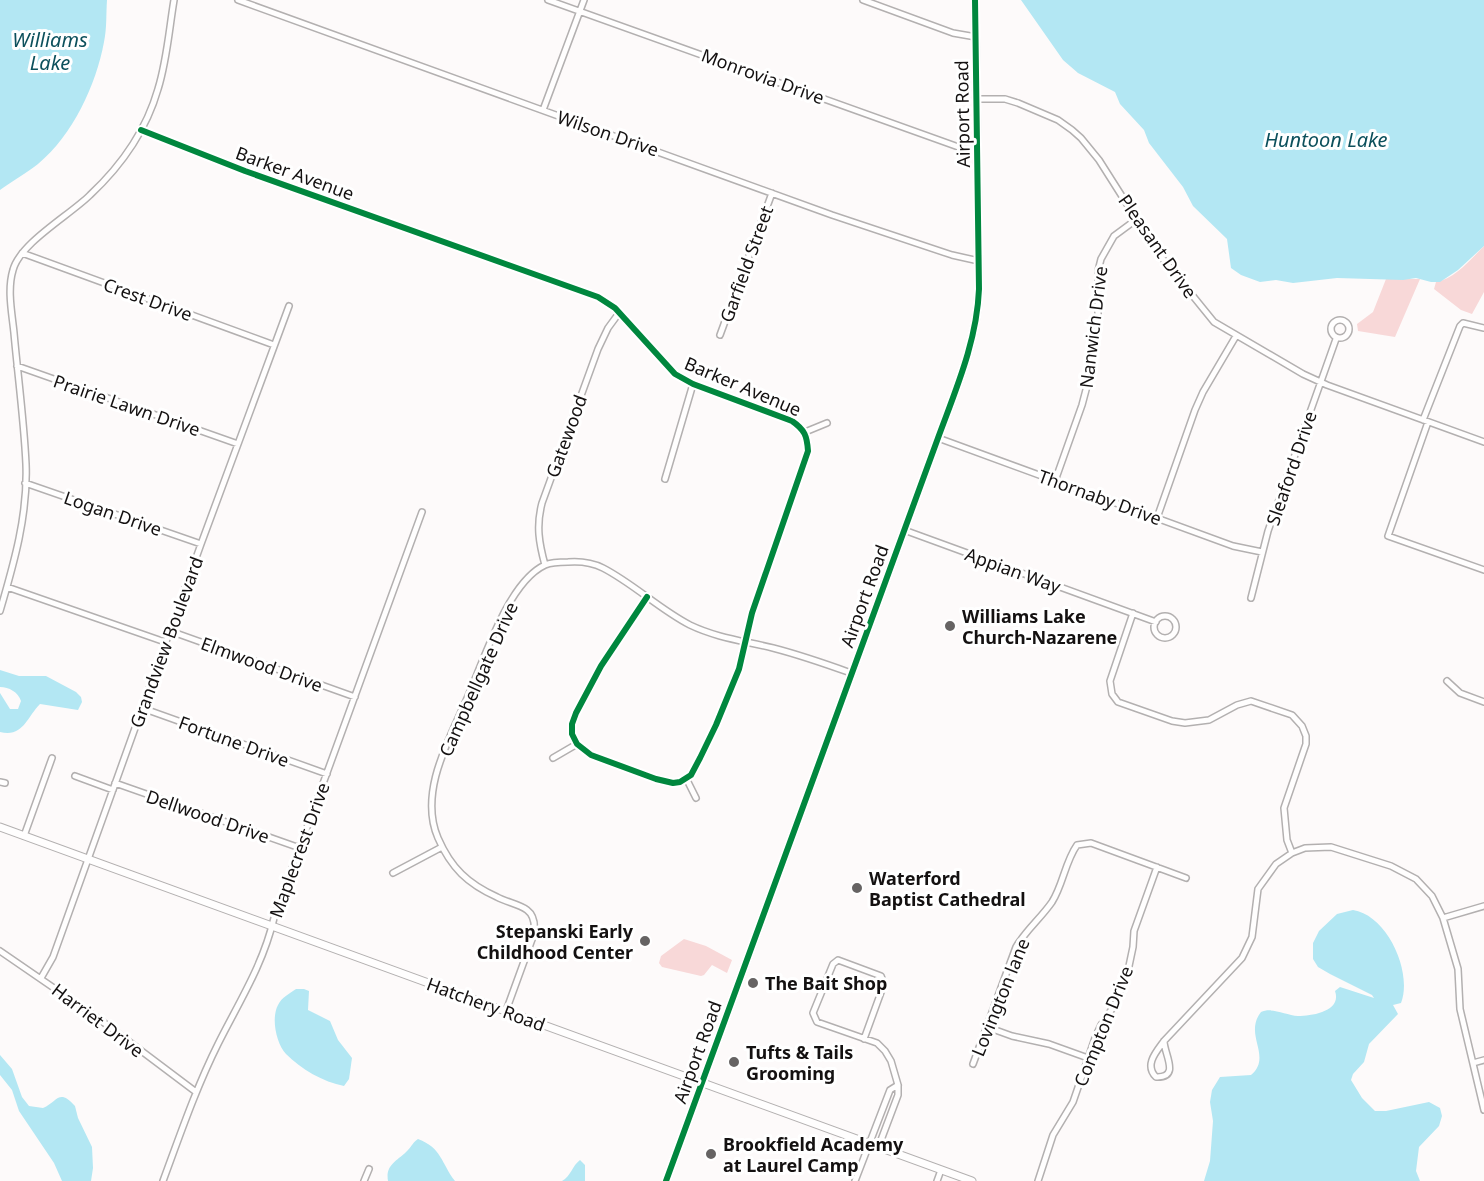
<svg xmlns="http://www.w3.org/2000/svg" width="1484" height="1181" viewBox="0 0 1484 1181" font-family="'Noto Sans',sans-serif">
  <style>
    .green { fill: #f8d8d8 }
    .water { fill: #b3e7f3 }
    .lines { fill: none; stroke-linecap: round; stroke-linejoin: round }
    .minor-casing { stroke: #b3b0b0; stroke-width: 8 }
    .tertiary-casing { stroke: #b3b0b0; stroke-width: 9 }
    .minor { stroke: #fffefe; stroke-width: 5 }
    .tertiary { stroke: #fffefe; stroke-width: 7 }
    .cycleway-casing { stroke: #fff; stroke-width: 10 }
    .cycleway { stroke: #00873e; stroke-width: 6 }
    .poi-dot { fill: #666363; stroke: #fff; stroke-width: 2 }
    .labels { text-anchor: middle; dominant-baseline: central; stroke-width: 6; stroke-linejoin: round; paint-order: stroke }
    .street-label { font-size: 18px; fill: #141111; stroke: #fff }
    .poi-label { font-size: 18px; font-weight: bold; fill: #141111; stroke: #fff; text-anchor: start }
    .water-label { font-size: 20px; font-style: italic; fill: #0c505c; stroke: #fff }
  </style>
  <rect width="100%" height="100%" fill="#fdfafa"/>
  <path class="green" d="M 1484,246 L 1484,292 L 1472,314 L 1461,310 L 1434,289 L 1436,282 C 1455,279 1471,259 1484,246 Z
    M 1386,279 L 1420,279 L 1395,337 L 1358,331 L 1357,324 L 1373,312 Z
    M 684,939 L 706,946 L 732,960 L 727,973 L 712,965 L 704,975 L 701,976 L 662,967 L 659,963 L 661,956 Z"/>
  <path class="water" d="M 0,0 L 107,0 C 106,14 107,28 104,42 C 96,85 73,135 38,164 C 27,173 12,181 0,190 Z
    M 1021,0 L 1484,0 L 1484,246 L 1458,270 L 1440,282 L 1431,282 L 1416,278 L 1403,280 L 1337,278 L 1293,283 L 1276,280 L 1260,282 L 1241,275 L 1231,268 L 1227,239 L 1193,206 L 1183,187 L 1149,143 L 1144,130 L 1120,104 L 1115,92 L 1078,73 L 1063,60 Z
    M 0,670 L 19,676 L 46,676 L 76,692 L 81,697 L 82,702 L 78,710 L 40,704 C 27,717 23,738 0,732 L 0,693 L 10,709 L 18,709 L 21,701 C 18,692 9,687 0,687 Z
    M 1353,910 C 1387,915 1413,972 1401,1003 L 1393,1005 L 1398,1014 L 1369,1044 L 1364,1062 L 1353,1074 L 1351,1080 L 1362,1098 L 1375,1111 L 1386,1111 L 1429,1102 L 1440,1108 L 1442,1116 L 1439,1126 L 1419,1147 L 1416,1171 L 1420,1181 L 1204,1181 L 1210,1161 L 1213,1121 L 1210,1102 L 1212,1090 L 1220,1077 L 1251,1075 C 1273,1056 1243,1035 1261,1012 C 1272,1007 1286,1015 1298,1016 C 1313,1016 1342,1011 1335,991 L 1340,987 L 1374,998 L 1372,995 L 1330,974 L 1318,967 L 1313,959 L 1313,943 L 1319,931 L 1337,914 Z
    M 296,989 L 304,989 L 309,991 L 308,1010 L 330,1021 L 338,1040 L 352,1058 L 349,1079 L 344,1086 C 323,1082 301,1069 286,1054 C 276,1043 271,1018 278,1005 C 282,997 289,994 296,989 Z
    M 0,1055 L 12,1069 L 22,1097 L 29,1106 L 43,1108 C 58,1101 59,1088 75,1106 L 78,1118 L 92,1147 L 93,1168 L 91,1181 L 62,1181 L 54,1163 L 19,1111 L 12,1090 L 0,1075 Z
    M 418,1139 C 442,1148 441,1163 455,1181 L 388,1181 C 385,1164 398,1161 408,1150 C 412,1146 413,1142 418,1139 Z
    M 580,1160 L 585,1165 L 585,1181 L 562,1181 C 571,1176 572,1166 580,1160 Z"/>
  <g class="lines">
    <defs>
      <path id="minor" d="M 238,0 L 832,215 L 952,255 L 979,261
        M 548,0 L 964,149 L 977,151
        M 863,0 L 953,33 L 976,37
        M 977,99 L 1005,99 L 1018,103 L 1058,120 L 1072,130 L 1081,138 L 1099,160 L 1158,253 L 1214,322 L 1303,374 L 1327,385 L 1484,442
        M 543,110 L 584,0
        M 141,130 L 245,171 L 598,297 L 615,308 L 675,374 L 693,384 L 792,421 C 805,430 807,436 808,451 L 752,613 L 739,669 L 716,725 L 700,758 L 691,775 L 680,782 L 673,783 L 656,779 L 591,755 L 577,744 L 572,734 L 572,724 L 576,713 L 601,666 L 647,597
        M 22,253 L 274,345
        M1331 329a9 9 0 1 1 18 0a9 9 0 1 1-18 0Z
        M 720,335 L 772,193
        M 17,366 L 238,444
        M 1423,420 L 1460,326 L 1463,323 L 1484,328
        M 1428,422 L 1388,536 L 1484,570
        M 805,432 L 827,423
        M 938,438 L 1233,546 L 1262,552
        M 665,479 L 693,384
        M 1055,481 L 1082,405 L 1092,367 L 1098,318 L 1098,271 L 1101,259 L 1114,236 L 1137,219
        M 25,483 L 201,544
        M 1157,518 L 1195,410 L 1203,392 L 1236,336
        M 904,530 L 1156,622
        M 545,565 C 539,543 536,526 542,503 L 598,349 L 608,328 L 619,313
        M 7,587 L 165,642
        M 1251,598 L 1268,531 L 1336,339
        M 0,611 C 14,563 28,515 26,464 C 24,421 18,377 14,333 C 12,313 7,290 13,270 C 20,243 70,215 90,195 C 121,166 146,131 158,89 C 167,60 169,30 174,0
        M 1133,613 L 1110,681 L 1112,694 L 1118,702 L 1172,721 L 1185,723 L 1209,720 L 1237,705 L 1251,701 L 1292,715 L 1302,726 L 1306,736 L 1306,744 L 1284,808 L 1287,840 L 1292,853
        M1154 627a11 11 0 1 1 22 0a11 11 0 1 1-22 0Z
        M 170,631 L 355,697
        M 1447,681 L 1460,693 L 1484,702
        M 142,708 L 327,774
        M 553,758 L 577,744
        M 75,776 L 113,790
        M 686,778 L 696,798
        M 0,782 L 5,783
        M 115,783 L 300,848
        M 24,836 L 52,758
        M 393,873 L 442,847
        M 1443,918 L 1484,906
        M 0,951 L 99,1019 L 196,1092
        M 41,978 L 53,957 L 201,544 L 289,306
        M 506,1011 L 534,934 C 535,926 535,916 527,910 C 519,904 506,902 497,897 C 468,884 451,868 438,838 C 418,792 450,738 468,696 C 484,660 508,582 545,565 C 552,562 560,562 568,562 C 581,561 591,562 603,568 C 634,584 659,609 690,625 C 717,638 745,641 773,648 C 800,655 826,664 851,673
        M 987,1027 L 1012,1036 L 1049,1044 L 1088,1058
        M 864,1039 L 884,984 L 881,976 L 838,960 L 833,964 L 813,1013 L 817,1022 L 877,1043 L 885,1051 L 891,1061 L 898,1085 L 898,1095 L 878,1148
        M 1164,1041 C 1164,1054 1181,1078 1156,1077 C 1144,1065 1156,1052 1164,1041 L 1242,958 L 1252,937 L 1258,889 L 1276,864 L 1292,853 L 1305,848 L 1331,847 L 1391,866 L 1416,879 L 1432,896 L 1443,918 L 1458,969 L 1460,1009 L 1484,1110
        M 1473,1063 L 1484,1060
        M 973,1064 L 1016,947 C 1026,930 1041,918 1052,902 C 1063,885 1065,862 1077,845 L 1091,843 L 1186,878
        M 163,1181 C 180,1135 196,1088 218,1044 C 239,1002 263,965 274,918 L 422,512
        M 364,1181 L 369,1169
        M 855,1181 L 890,1090 L 898,1085
        M 937,1181 L 941,1170
        M 1038,1181 L 1053,1135 L 1073,1102 L 1095,1038 L 1101,1025 L 1116,1003 L 1129,966 L 1133,947 L 1134,931 L 1157,867"/>
      <path id="tertiary" d="M 0,827 L 972,1181
        M 666,1181 L 938,438 C 956,389 977,341 979,289 L 975,0"/>
    </defs>
    <use href="#minor" class="minor-casing"/>
    <use href="#tertiary" class="tertiary-casing"/>
    <use href="#minor" class="minor"/>
    <use href="#tertiary" class="tertiary"/>
    <defs>
      <path id="cycleway" d="M 141,130 L 245,171 L 598,297 L 615,308 L 675,374 L 693,384 L 792,421 C 805,430 807,436 808,451 L 752,613 L 739,669 L 716,725 L 700,758 L 691,775 L 680,782 L 673,783 L 656,779 L 591,755 L 577,744 L 572,734 L 572,724 L 576,713 L 601,666 L 647,597
        M 666,1181 L 938,438 C 956,389 977,341 979,289 L 975,0"/>
    </defs>
    <use href="#cycleway" class="cycleway-casing"/>
    <use href="#cycleway" class="cycleway"/>
  </g>
  <g class="poi-dot">
    <circle cx="950" cy="626" r="6"/>
    <circle cx="857" cy="888" r="6"/>
    <circle cx="645" cy="941" r="6"/>
    <circle cx="753" cy="983" r="6"/>
    <circle cx="734" cy="1062" r="6"/>
    <circle cx="711" cy="1154" r="6"/>
  </g>
  <g class="labels">
    <g class="street-label">
      <text transform="translate(763 76) rotate(20)">Monrovia Drive</text>
      <text transform="translate(962 114) rotate(-91)">Airport Road</text>
      <text transform="translate(608 133) rotate(19)">Wilson Drive</text>
      <text transform="translate(295 173) rotate(20)">Barker Avenue</text>
      <text transform="translate(1158 246) rotate(55)">Pleasant Drive</text>
      <text transform="translate(746 264) rotate(-70)">Garfield Street</text>
      <text transform="translate(148 299) rotate(20)">Crest Drive</text>
      <text transform="translate(1093 327) rotate(-83)">Nanwich Drive</text>
      <text transform="translate(743 386) rotate(23)">Barker Avenue</text>
      <text transform="translate(127 405) rotate(19)">Prairie Lawn Drive</text>
      <text transform="translate(566 436) rotate(-70)">Gatewood</text>
      <text transform="translate(1291 468) rotate(-71)">Sleaford Drive</text>
      <text transform="translate(1100 497) rotate(20)">Thornaby Drive</text>
      <text transform="translate(113 513) rotate(19)">Logan Drive</text>
      <text transform="translate(1013 570) rotate(20)">Appian Way</text>
      <text transform="translate(864 596) rotate(-70)">Airport Road</text>
      <text transform="translate(166 642) rotate(-70)">Grandview Boulevard</text>
      <text transform="translate(262 664) rotate(20)">Elmwood Drive</text>
      <text transform="translate(478 679) rotate(-66)">Campbellgate Drive</text>
      <text transform="translate(234 741) rotate(20)">Fortune Drive</text>
      <text transform="translate(208 816) rotate(19)">Dellwood Drive</text>
      <text transform="translate(299 850) rotate(-70)">Maplecrest Drive</text>
      <text transform="translate(1000 997) rotate(-68)">Lovington lane</text>
      <text transform="translate(486 1004) rotate(20)">Hatchery Road</text>
      <text transform="translate(98 1020) rotate(37)">Harriet Drive</text>
      <text transform="translate(1103 1026) rotate(-68)">Compton Drive</text>
      <text transform="translate(697 1052) rotate(-70)">Airport Road</text>
    </g>
    <g class="poi-label">
      <text x="962" y="616">Williams Lake<tspan x="962" dy="21">Church-Nazarene</tspan></text>
      <text x="869" y="878">Waterford<tspan x="869" dy="21">Baptist Cathedral</tspan></text>
      <text x="633" y="931" text-anchor="end">Stepanski Early<tspan x="633" dy="21">Childhood Center</tspan></text>
      <text x="765" y="983">The Bait Shop</text>
      <text x="746" y="1052">Tufts &amp; Tails<tspan x="746" dy="21">Grooming</tspan></text>
      <text x="723" y="1144">Brookfield Academy<tspan x="723" dy="21">at Laurel Camp</tspan></text>
    </g>
    <g class="water-label">
      <text x="50" y="39">Williams<tspan x="50" dy="23">Lake</tspan></text>
      <text x="1326" y="139">Huntoon Lake</text>
    </g>
  </g>
</svg>
